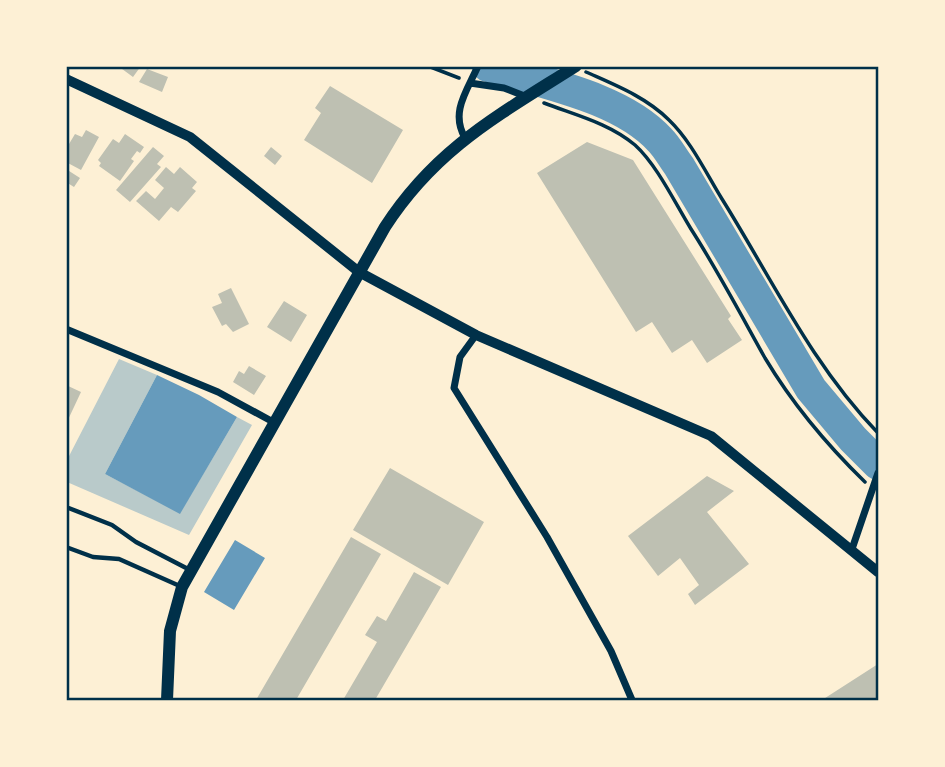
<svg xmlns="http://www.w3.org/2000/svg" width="945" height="767" viewBox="0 0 945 767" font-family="Barlow,sans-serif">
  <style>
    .green { fill: #b9caca }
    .water { fill: #669bbc }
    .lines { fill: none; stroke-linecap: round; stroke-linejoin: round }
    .river { stroke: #669bbc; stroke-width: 32 }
    .building { fill: #bec0b2 }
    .path { stroke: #003049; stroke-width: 3.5 }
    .service { stroke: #003049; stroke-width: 4.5 }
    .minor { stroke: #003049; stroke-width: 7 }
    .tertiary { stroke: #003049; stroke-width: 10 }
    .secondary { stroke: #003049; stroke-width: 12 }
    .neatline { fill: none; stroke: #003049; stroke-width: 2.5 }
  </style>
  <rect width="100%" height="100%" fill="#fdf0d5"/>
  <path class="green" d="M 119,359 L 157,375 L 105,474 L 180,513 L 237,417 L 252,425 L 189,535 L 67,482 L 67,460 Z"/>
  <path class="water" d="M 157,375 L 199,395 L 237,417 L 180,514 L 105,474 Z
    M 235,540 L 265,558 L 234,610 L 204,592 Z"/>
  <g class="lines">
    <path class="river" d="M 488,66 C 542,83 621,97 660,140 C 667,147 673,158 679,166 L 811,389 L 853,439 L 878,464"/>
  </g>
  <path class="building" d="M 118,66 L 141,66 L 133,77 Z
    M 147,69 L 168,77 L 162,92 L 139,82 Z
    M 330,86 L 403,130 L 372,183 L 304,140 L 321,113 L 315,108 Z
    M 86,130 L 99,137 L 81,170 L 66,162 L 66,149 L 75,134 L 82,137 Z
    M 125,134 L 144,147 L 140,153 L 137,151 L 131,159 L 134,161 L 120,181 L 99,166 L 101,163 L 98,160 L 113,139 L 119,143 Z
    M 587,142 L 633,160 L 731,316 L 728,319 L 742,340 L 707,363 L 692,340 L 672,353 L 652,322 L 636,332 L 537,173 Z
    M 153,147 L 164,156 L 157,164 L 161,167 L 130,202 L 116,190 Z
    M 271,147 L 282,156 L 275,165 L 264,156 Z
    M 166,167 L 174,174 L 180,167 L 197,182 L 192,188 L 196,191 L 178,212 L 171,207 L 159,221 L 136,201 L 146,191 L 155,199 L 164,188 L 155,180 Z
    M 66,169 L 80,178 L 74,187 L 66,182 Z
    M 231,288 L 249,324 L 233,332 L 226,324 L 222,326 L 212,307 L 222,303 L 218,294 Z
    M 284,301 L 307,315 L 291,342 L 267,327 Z
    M 249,366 L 266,376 L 254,395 L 233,382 L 239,371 L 244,374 Z
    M 66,385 L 81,392 L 66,424 Z
    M 390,468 L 484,522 L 448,585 L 353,530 Z
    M 707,476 L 734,491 L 707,512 L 749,564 L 695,605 L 688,594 L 699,585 L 680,558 L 658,576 L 628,536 Z
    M 351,537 L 381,554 L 296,700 L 256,700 Z
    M 414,572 L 441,587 L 375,700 L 343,700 L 377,642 L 365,635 L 377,616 L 386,621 Z
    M 878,664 L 878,700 L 822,700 Z"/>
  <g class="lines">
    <path class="path" d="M 428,66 L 459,78
      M 586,72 C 615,85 646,97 669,120 C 691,141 706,173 722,199 C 772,279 812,365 878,433
      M 544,103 C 575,115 609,123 635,145 C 657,165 675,203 691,229 C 718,271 741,315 765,358 C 792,403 827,445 865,482"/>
    <path class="service" d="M 66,507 L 112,525 L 136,542 L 190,570
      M 66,547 L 93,557 L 119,559 L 182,587"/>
    <path class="minor" d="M 470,83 L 504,88 L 527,97
      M 465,138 C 450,112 467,91 478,66
      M 66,329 L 218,392 L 275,423
      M 476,335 L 460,357 L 454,388 L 547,537 L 611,651 L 632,700
      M 852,549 L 878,473"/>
    <path class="tertiary" d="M 66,79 L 190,137 L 359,272 L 476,335 L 711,436 L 878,572"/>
    <path class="secondary" d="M 167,700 L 170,631 L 182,587 L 385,227 C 436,148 499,115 576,66"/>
  </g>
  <rect width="945" height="767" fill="none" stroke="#fdf0d5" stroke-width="136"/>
  <rect x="68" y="68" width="809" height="631" class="neatline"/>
</svg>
